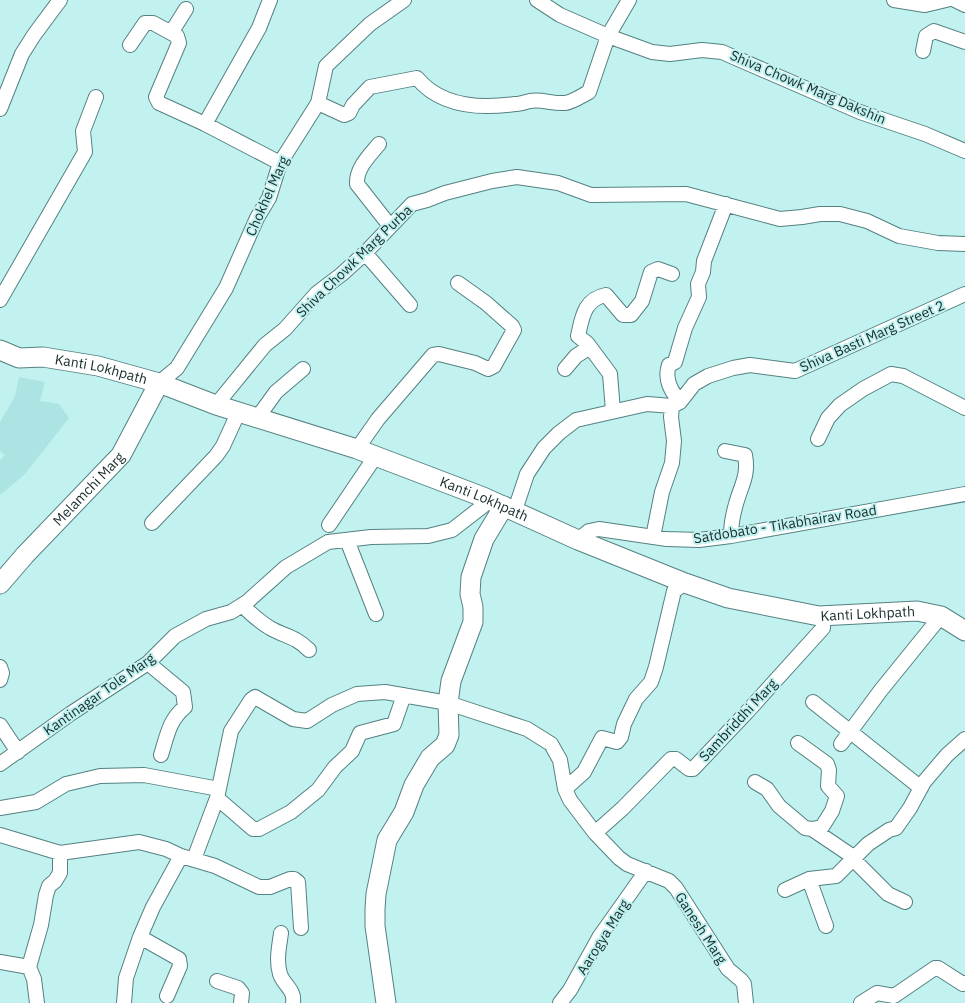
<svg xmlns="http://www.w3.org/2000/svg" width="965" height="1003" viewBox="0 0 965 1003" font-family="'IBM Plex Sans',sans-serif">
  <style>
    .built { fill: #abe4e3 }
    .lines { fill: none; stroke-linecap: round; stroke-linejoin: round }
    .minor-casing { stroke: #548181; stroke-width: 16 }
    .major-casing { stroke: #548181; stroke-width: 21 }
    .minor { stroke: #fff; stroke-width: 14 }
    .major { stroke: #fff; stroke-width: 19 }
    .labels { text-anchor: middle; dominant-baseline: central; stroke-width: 4; stroke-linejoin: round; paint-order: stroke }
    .street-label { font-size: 14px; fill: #192c2b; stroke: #c1f2f0 }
  </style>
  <rect width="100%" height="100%" fill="#c1f2f0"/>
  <path class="built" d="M 19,377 L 45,382 L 40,401 L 59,404 L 69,418 L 25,474 L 0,495 L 0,460 L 5,455 L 0,451 L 0,422 L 15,396 Z"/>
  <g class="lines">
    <defs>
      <path id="minor" d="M 537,0 L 560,15 L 608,36 L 652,52 L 670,54 L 702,50 L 722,52 L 860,112 L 925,134 L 965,151
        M 894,0 L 925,5 L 946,0
        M 955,0 L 965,5
        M 171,33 L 186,9
        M 130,45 L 145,23 L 153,23 L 177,36 L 179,43 L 156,97 L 159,103 L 205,124 L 280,163
        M 923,51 L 926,36 L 934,31 L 965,42
        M 318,103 L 344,115 L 349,113 L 353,105 L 370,87 L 417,78 C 441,107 480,109 515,104 C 520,104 525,102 530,101 C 542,99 553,104 565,103 C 573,102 581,96 589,92 L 608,36 L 629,0
        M 0,109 L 22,54 L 34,35 L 60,0
        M 205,124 L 259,28 L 270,0
        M 379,144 C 370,155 356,168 357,184 L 390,226
        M 365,253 L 410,305
        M 0,300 L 85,152 L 83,131 L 96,97
        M 565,369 L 576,356 L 590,347
        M 159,383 L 177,368 L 226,288 L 257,218 L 269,198 L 280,163 L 318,103 L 326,66 L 370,24 L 404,0
        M 680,402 C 671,391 664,379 669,365 L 675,362 L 685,328 L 699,297 L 698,284 L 703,272 L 704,261 L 726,204
        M 216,405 L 265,345 L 285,329 L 317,293 L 342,274 L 365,253 L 412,204 L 427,200 L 445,193 L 492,181 L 517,177 L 558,183 L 591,195 L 686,194 L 780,219 L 802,217 L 820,214 L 840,214 L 867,221 L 899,236 L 938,243 L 965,244
        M 613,411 L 610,374 L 587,343 L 578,336 C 582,318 584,299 606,295 L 623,315 L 631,315 L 642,301 L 651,272 L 658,269 L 672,274
        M 258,417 L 276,392 L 303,369
        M 818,439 L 828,418 L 840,405 L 863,389 L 891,374 L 903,376 L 965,408
        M 357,449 L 378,419 L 433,355 L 439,354 L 475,363 L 488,369 L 494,366 L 514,330 L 512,326 L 486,303 L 458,283
        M 725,451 L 745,455 C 749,476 741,485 736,504 C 733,514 731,525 731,536
        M 515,510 L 527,474 L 544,448 L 559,433 L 576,420 L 647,404 L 672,406 L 680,402 L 694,384 L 708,376 L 733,368 L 750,365 L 795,371 L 965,294
        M 152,523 L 216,456 L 223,446 L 239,411
        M 329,525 L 373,460 L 373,455
        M 653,537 L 662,492 L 672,463 L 674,441 L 671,417 L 672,406
        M 347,540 L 376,614
        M 578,540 L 589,531 L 599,529 L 667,539 L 699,540 L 731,536 L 965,494
        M 242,605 C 251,614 260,622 270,628 C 286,637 295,636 309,650
        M 148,663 L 183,692 L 185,707 C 169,720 167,736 161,755
        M 0,667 L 2,673 L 0,680
        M 404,695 L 394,724 L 360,733 L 352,751 L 335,767 L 318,790 L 291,812 L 259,829 L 253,829 L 217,798 L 231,731 L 251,700 L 255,697 L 293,719 L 307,721 L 332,705 L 357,694 L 385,692 L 448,703 L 527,729 L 551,744 L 560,760 L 565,789 L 570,800 L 595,833 L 619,858 L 627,864 L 669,881 L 676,888 L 728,969 L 741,980 L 744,984 L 746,1003
        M 813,702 L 921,788
        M 0,725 L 18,752
        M 841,744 L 881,690 L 941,616
        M 0,764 L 70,714 L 148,663 L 175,636 L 206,619 L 231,612 L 247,602 L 286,567 L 328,542 L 371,537 L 428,536 L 452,530 L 483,506 L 483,497
        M 755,782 L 767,789 L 779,806 L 805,828 L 812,829 L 822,827 L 832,811 L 837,796 L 828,786 L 829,770 L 827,764 L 798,743
        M 565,789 L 584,772 L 602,738 L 617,742 L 621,737 L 624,724 L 636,699 L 651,682 L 656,667 L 674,591 L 685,583
        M 0,808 L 36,802 L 66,784 L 100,776 L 144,775 L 219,789
        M 812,829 L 855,858
        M 595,833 L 623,808 L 671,759 L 676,759 L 689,769 L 693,769 L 747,712 L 823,628 L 823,622 L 819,616
        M 0,835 L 60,853 L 139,842 L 166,849 L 181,856 L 215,866 L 259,887 L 270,887 L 290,879 L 294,879 L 298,882 L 301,928
        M 194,859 L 217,798
        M 853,859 L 888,894 L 905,902
        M 809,879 L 826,926
        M 785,890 L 809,879 L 836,876 L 868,844 L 889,830 L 896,828 L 910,808 L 924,782 L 947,755 L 965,739
        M 281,933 C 279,948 276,960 280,974 C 284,986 295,989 293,1003
        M 140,937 L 179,959 L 180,966 L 167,996
        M 0,962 L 29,967
        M 217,981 L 238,988 L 242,993 L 241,1003
        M 37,1003 L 34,979 L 29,967 L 41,925 L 46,895 L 49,886 L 55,881 L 60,873 L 60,853
        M 124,1003 L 126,978 L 140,937 L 153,907 L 181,856
        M 560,1003 L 570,990 L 600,936 L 646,871
        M 861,1003 L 877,993 L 894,996 L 935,968 L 938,968 L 963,984 L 965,983"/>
      <g id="major">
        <path id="s1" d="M 0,350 L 19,358 L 43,357 L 98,366 L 159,383 L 216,405 L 357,449 L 483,497 L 578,540 L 685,583 L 728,598 L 819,616 L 917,611 L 941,616 L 965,631"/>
        <path id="s2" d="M 0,584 L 25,555 L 121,455 L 159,383"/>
        <path d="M 386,1003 L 375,926 L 375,909 L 376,894 L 387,840 L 404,812 L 414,785 L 430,758 L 445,745 L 449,735 L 448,703 L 451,681 L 473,622 L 473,607 L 470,594 L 471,577 L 484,539 L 504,506"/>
      </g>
    </defs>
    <use href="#minor" class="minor-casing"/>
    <use href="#major" class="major-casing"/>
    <use href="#minor" class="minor"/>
    <use href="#major" class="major"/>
  </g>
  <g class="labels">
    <g class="street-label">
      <text transform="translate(808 87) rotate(23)">Shiva Chowk Marg Dakshin</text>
      <text transform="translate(267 196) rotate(-66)">Chokhel Marg</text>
      <text transform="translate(354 261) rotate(-44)">Shiva Chowk Marg Purba</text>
      <text transform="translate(872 336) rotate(-24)">Shiva Basti Marg Street 2</text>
      <text stroke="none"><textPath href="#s1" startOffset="104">Kanti Lokhpath</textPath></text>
      <text stroke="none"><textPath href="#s2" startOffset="130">Melamchi Marg</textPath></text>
      <text stroke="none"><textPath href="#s1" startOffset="509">Kanti Lokhpath</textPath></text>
      <text transform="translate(785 524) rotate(-9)">Satdobato - Tikabhairav Road</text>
      <text stroke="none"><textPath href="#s1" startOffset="914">Kanti Lokhpath</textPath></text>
      <text transform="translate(99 694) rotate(-35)">Kantinagar Tole Marg</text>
      <text transform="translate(738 720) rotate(-47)">Sambriddhi Marg</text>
      <text transform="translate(701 928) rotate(57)">Ganesh Marg</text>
      <text transform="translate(603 937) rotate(-58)">Aarogya Marg</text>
    </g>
  </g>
</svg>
